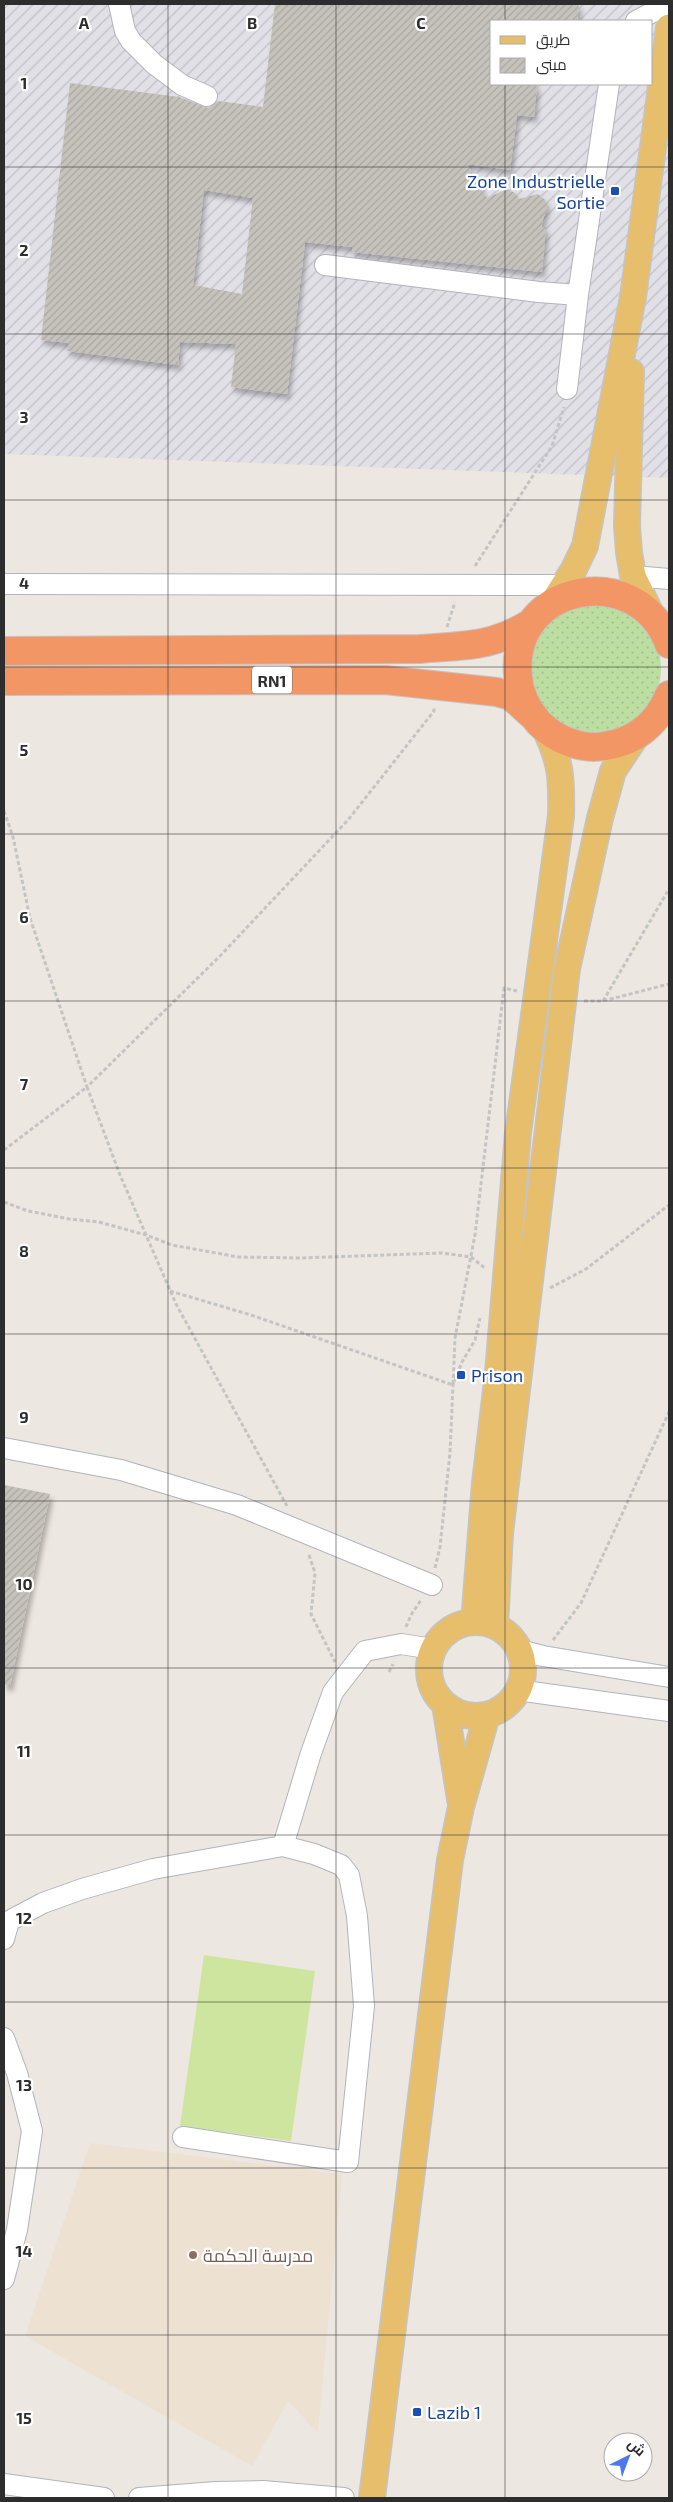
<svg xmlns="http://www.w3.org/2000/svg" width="673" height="2502" viewBox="0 0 673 2502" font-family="'Exo 2',Cairo,sans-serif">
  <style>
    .industrial { fill: url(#industrial-furrows); fill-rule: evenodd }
    .education { fill: #ede2d2 }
    .grass { fill: url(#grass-dots) }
    .pitch { fill: #cde59e }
    .building { fill: url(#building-hatch); fill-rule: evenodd; filter: url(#shadow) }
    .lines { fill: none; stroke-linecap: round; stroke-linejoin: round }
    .minor-casing { stroke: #b1b4bc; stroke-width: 22 }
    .major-casing { stroke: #c4c4c4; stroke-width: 28 }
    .highway-casing { stroke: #c4c4c4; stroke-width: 30 }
    .path { stroke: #c4c4c4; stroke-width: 3; stroke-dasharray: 4 2.5; stroke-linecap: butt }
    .minor { stroke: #fff; stroke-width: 20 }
    .major { stroke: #e7bf6c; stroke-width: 25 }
    .highway { stroke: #f39666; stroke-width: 28 }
    .grid { fill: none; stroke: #2d2d2d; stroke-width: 1; stroke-opacity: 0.55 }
    .transit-dot { fill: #1a4fb4; stroke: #fff; stroke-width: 2 }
    .education-dot { fill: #8d6e63; stroke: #fff; stroke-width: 2 }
    .labels { text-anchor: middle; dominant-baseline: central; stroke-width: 4.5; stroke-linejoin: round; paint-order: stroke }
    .shield { fill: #fff; stroke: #6c6c6c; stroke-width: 1 }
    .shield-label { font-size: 16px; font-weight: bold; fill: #2d2d2d }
    .transit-label { font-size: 18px; fill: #164399; stroke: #fff; text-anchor: start }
    .education-label { font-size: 18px; fill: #785e54; stroke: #fff; text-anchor: start }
    .grid-label { font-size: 16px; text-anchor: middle; font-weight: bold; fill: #2d2d2d; stroke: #fff; stroke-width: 4.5; stroke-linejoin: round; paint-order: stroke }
  </style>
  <defs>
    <pattern id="industrial-furrows" width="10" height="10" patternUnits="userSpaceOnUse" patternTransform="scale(1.25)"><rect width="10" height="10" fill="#e1e0e6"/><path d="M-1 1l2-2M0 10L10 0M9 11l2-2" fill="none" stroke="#c1c0c6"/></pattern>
    <pattern id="grass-dots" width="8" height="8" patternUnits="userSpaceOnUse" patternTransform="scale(1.25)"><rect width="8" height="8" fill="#bcdfa1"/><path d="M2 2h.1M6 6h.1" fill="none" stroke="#a2c08b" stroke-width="1.8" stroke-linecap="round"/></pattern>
    <pattern id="building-hatch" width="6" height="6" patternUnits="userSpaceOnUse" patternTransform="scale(1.25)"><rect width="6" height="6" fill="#c6c2bc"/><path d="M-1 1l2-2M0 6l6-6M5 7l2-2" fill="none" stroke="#aaa7a2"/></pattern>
    <filter id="shadow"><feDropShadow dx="3" dy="5.5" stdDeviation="2.5" flood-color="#0004"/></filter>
  </defs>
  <rect width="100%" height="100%" fill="#ede7e1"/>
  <path class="industrial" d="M 4,4 L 669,4 L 669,478 L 4,454 ZM 492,21 L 652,21 L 652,84 L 492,84 Z"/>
  <path class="education" d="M 90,2143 L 342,2174 L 318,2433 L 288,2401 L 252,2466 L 25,2336 Z"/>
  <path class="grass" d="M529 669a66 66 0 1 1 132 0a66 66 0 1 1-132 0Z"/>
  <path class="pitch" d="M 204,1955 L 315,1971 L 291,2141 L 180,2126 Z"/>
  <path class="building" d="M 275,4 L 579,4 L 577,21 L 492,21 L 492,84 L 537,84 L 534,117 L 517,115 L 510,170 L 467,164 L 487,198 L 507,189 L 515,193 L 519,199 L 538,194 L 546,201 L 547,206 L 541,227 L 546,227 L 542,272 L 352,252 L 352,247 L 305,242 L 287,394 L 231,387 L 236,344 L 180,342 L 178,365 L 67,351 L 69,343 L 41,340 L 70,83 L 179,97 L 208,108 L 218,101 L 263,107 ZM 204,190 L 253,198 L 242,294 L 193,285 Z
    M 4,1485 L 50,1494 L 10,1686 L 4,1685 Z"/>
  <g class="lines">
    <defs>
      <path id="minor" d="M 119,4 L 125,31 L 131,41 L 154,64 L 182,85 L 207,96
        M 636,21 L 668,4
        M 325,265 L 539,292 L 578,295
        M 567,389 L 578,295 L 609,84
        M 633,576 L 669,579
        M 4,584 L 564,585
        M 4,1448 L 121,1470 L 237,1505 L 432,1585
        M 519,1650 L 543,1656 L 669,1677
        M 517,1690 L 669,1711
        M 283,1846 L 311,1753 L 333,1692 L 365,1651 L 401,1644 L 433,1649
        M 4,1939 L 9,1921 L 43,1903 L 82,1889 L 153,1869 L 283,1846 L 314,1854 L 341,1865 L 349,1875 L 357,1916 L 364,2006 L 348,2162 L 183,2137
        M 4,2038 L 17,2073 L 32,2131 L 17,2230 L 4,2279
        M 4,2484 L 104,2498
        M 139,2498 L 216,2492 L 263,2491 L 344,2498"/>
      <path id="major" d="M 631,372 L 627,526 L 629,552 L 633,576 L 651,614
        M 553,602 L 574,569 L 585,546 L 633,297 L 669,27
        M 474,1622 L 485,1483 L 498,1373 L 518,1133 L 561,816 C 562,778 561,761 544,727
        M429 1669a47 47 0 1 1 94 0a47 47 0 1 1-94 0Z
        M 495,1626 L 500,1533 L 567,969 L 600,818 L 613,771 L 637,735
        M 445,1704 L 460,1799
        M 372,2498 L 450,1860 L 461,1807 L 487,1715"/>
      <path id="highway" d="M 669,644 C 637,558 509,584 518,676 C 519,694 527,709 539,723 C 556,740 581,750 605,746 C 635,742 658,723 669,695
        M 4,651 L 420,649 C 465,645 490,648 531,623
        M 4,681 L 385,680 L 497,692 L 511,696 L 532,715"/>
    </defs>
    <use href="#minor" class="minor-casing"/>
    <use href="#major" class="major-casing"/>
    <use href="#highway" class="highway-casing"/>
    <path class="path" d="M 475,566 L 552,446 L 564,407
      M 447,627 L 455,602
      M 4,811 L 13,837 L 30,918 L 87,1087 L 220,956 L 348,820 L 434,711 L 434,707
      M 584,1001 L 603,1001 L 669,984
      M 603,1001 L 669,889
      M 4,1150 L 87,1087 L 120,1175 L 176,1304 L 287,1506
      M 4,1202 L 28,1211 L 69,1219 L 99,1222 L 146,1235 L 172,1245 L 238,1257 L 300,1258 L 442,1253 L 471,1257 L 486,1269
      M 550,1288 L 586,1269 L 669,1205
      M 170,1291 L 251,1315 L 453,1385 L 455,1338 L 475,1235 L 504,988 L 517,991
      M 309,1555 L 315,1573 L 311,1614 L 335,1662
      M 435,1568 L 440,1547 L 450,1453 L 453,1385 L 462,1362 L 475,1340 L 480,1318
      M 406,1627 L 411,1615 L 421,1600
      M 553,1640 L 581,1603 L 669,1412
      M 389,1672 L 393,1664"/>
    <use href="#minor" class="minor"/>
    <use href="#major" class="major"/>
    <use href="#highway" class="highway"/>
  </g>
  <path class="grid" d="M 168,4 L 168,2498M 336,4 L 336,2498M 505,4 L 505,21M 505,84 L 505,2498M 4,167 L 669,167M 4,334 L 669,334M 4,500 L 669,500M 4,667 L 669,667M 4,834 L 669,834M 4,1001 L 669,1001M 4,1168 L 669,1168M 4,1334 L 669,1334M 4,1501 L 669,1501M 4,1668 L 669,1668M 4,1835 L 669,1835M 4,2002 L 669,2002M 4,2168 L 669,2168M 4,2335 L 669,2335"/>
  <g class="transit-dot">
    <rect x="610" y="186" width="10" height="10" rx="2.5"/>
    <rect x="456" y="1370" width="10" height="10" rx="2.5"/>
    <rect x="412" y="2407" width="10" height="10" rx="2.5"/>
  </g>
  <circle class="education-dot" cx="193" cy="2255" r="5"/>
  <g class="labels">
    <rect class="shield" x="252" y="666.5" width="40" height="27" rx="4"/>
    <g class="shield-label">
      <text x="272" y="680">RN1</text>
    </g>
    <g class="transit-label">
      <text x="605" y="181" text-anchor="end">Zone Industrielle<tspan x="605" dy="21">Sortie</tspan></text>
      <text x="471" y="1375">Prison</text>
      <text x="427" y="2412">Lazib 1</text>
    </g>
    <g class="education-label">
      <text x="203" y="2255">مدرسة الحكمة</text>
    </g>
  </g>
  <g class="grid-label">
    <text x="84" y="29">A</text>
    <text x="252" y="29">B</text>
    <text x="421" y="29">C</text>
    <text x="24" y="89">1</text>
    <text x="24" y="256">2</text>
    <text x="24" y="423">3</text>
    <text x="24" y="589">4</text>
    <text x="24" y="756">5</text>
    <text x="24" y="923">6</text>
    <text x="24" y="1090">7</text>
    <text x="24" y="1257">8</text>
    <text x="24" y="1423">9</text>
    <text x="24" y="1590">10</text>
    <text x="24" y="1757">11</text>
    <text x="24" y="1924">12</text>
    <text x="24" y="2091">13</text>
    <text x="24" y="2257">14</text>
    <text x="24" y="2424">15</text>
  </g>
  <rect width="673" height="2502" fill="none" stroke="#2d2d2d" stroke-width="10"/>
  <rect x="490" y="20" width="162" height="65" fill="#ffffff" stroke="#ababab"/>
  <rect x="500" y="36" width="25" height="8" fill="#e7bf6c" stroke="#ababab"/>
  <text x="536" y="45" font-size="15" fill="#2d2d2d">طريق</text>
  <rect x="500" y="58" width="25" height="15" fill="url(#building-hatch)" stroke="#ababab"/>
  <text x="536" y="70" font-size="15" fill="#2d2d2d">مبنى</text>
  <g transform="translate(628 2457) rotate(42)"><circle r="24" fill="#ffffff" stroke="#ababab"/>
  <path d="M0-4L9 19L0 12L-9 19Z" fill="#4e79ed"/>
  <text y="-8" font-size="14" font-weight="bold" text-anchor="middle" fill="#2d2d2d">ش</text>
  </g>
</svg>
